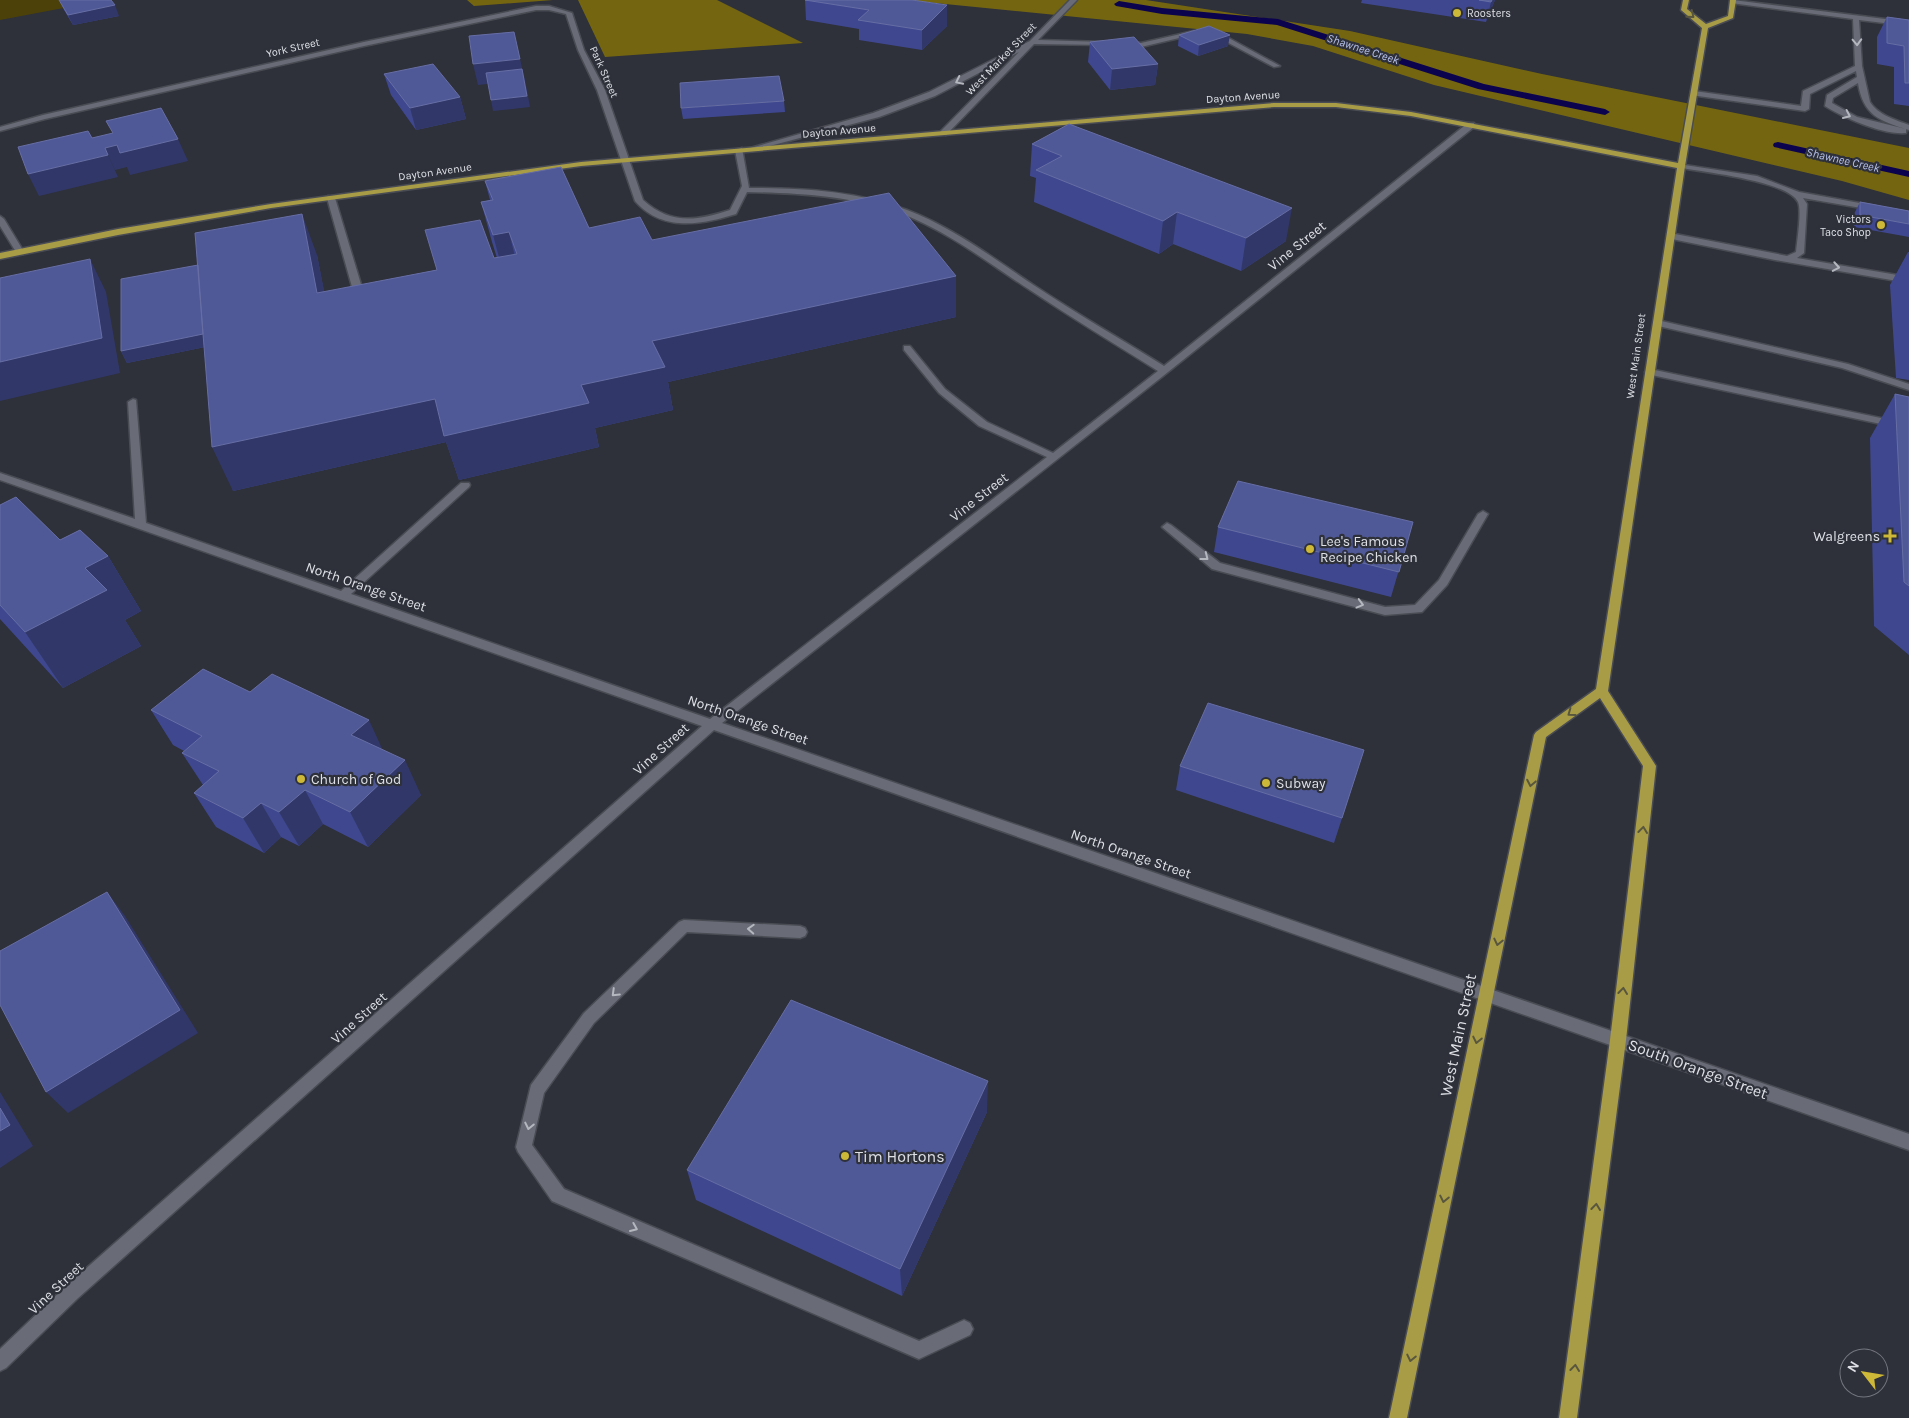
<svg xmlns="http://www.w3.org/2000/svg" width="1909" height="1418" viewBox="0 0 1909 1418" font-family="Karla,sans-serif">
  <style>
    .green { fill: #4c4209 }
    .forest { fill: #746611 }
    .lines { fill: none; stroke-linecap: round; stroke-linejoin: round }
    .stream { fill: #0c034e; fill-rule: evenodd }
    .minor-casing { stroke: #4a4c54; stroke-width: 3 }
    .major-casing { stroke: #4a4c54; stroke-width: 3 }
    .minor { fill: #696c77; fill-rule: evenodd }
    .major { fill: #a99c46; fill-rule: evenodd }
    .wall { fill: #3f488f }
    .shaded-wall { fill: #313869 }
    .building { fill: #505998; stroke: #666ea4 }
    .oneway { stroke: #59563e }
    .oneway2 { stroke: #b5b7bf }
    .poi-dot { fill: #ceb837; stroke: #2e303a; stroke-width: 2 }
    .labels { text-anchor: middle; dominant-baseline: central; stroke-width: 4.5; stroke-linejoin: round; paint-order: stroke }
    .far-poi-label { font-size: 11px; fill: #dee0e6; stroke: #2e303a; text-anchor: start }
    .far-street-label { font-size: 11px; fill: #dee0e6; stroke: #2e303a }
    .far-water-label { font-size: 12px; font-style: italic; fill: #b6c1ec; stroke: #2e303a }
    .street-label { font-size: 14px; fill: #dee0e6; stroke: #2e303a }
    .poi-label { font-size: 14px; fill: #dee0e6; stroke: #2e303a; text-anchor: start }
    .near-street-label { font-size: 16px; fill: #dee0e6; stroke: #2e303a }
    .near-poi-label { font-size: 16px; fill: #dee0e6; stroke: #2e303a; text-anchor: start }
  </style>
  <rect width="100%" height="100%" fill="#2e303a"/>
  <path class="green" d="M 0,0 L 106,0 L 0,20 Z"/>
  <path class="forest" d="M 467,0 L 553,0 L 474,6 Z
    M 578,0 L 717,0 L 803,43 L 605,57 Z
    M 905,0 L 1146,0 L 1350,31 L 1542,74 L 1909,148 L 1909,200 L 1842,181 L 1434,85 L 1313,46 L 1247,34 Z"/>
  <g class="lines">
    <path class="stream" d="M 1119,1 L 1162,8 L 1278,19 L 1484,84 L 1605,109 L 1610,112 L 1605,115 L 1478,89 L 1277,25 L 1162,14 L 1116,6 L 1114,4 Z
      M 1778,142 L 1909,171 L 1909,177 L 1774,147 L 1773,145 L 1774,143 Z"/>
    <defs>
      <path id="minor" d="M 1070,0 L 1077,0 L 1038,40 L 1105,42 L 1107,43 L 1107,45 L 1034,44 L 946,135 L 939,133 L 1019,52 L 935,96 L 879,117 L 751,151 L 747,149 L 873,113 L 929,92 L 1030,41 Z
        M 1733,0 L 1909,22 L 1909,26 L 1859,20 L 1862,66 L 1870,102 C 1878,115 1896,120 1909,125 L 1909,130 C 1879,121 1863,115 1858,83 L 1833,98 L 1832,103 L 1857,117 L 1906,129 L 1906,133 C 1883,135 1844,118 1825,106 L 1827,95 L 1857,77 L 1856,71 L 1810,94 L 1809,109 L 1805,111 L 1691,95 L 1691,91 L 1694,91 L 1801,106 L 1803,91 L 1855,66 L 1853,19 L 1731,3 L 1730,2 Z
        M 536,6 L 549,6 L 572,13 L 584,50 L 605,90 L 643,200 C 671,225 696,221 730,210 L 742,186 L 735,150 L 742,148 L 749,188 C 802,188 857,191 907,210 C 954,228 993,258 1035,286 C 1077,314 1121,339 1164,366 L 1468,123 L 1474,123 L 1474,127 L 1163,376 L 722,723 L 1909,1134 L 1909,1150 L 714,730 L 77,1299 L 6,1368 L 0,1371 L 0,1349 L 65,1287 L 702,726 L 0,480 L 0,473 L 135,519 L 128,402 L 133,399 L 136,400 L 146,523 L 341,591 L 461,483 L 469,483 L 470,485 L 469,487 L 351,594 L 710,719 L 1047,457 L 979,426 L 939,393 L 904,350 L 904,346 L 910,346 L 945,389 L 987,422 L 1053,453 L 1158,371 C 1115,344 1072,318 1030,290 C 988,263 948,231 900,213 C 851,196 798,193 747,192 L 736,214 C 701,225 662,232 635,201 L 597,90 L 578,50 L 566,14 L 549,10 L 536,10 L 364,46 L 45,119 L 0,131 L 0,127 L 43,115 L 364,42 Z
        M 1194,31 L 1196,32 L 1196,34 L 1141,47 L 1122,44 L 1125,42 L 1141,43 Z
        M 1213,34 L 1225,36 L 1280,66 L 1274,67 L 1221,39 L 1211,37 L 1211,35 Z
        M 1678,164 L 1757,176 L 1799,192 L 1876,206 L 1877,208 L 1873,210 L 1803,198 L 1807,204 L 1804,253 L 1797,258 L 1909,277 L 1909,283 L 1775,260 L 1667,238 L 1667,234 L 1670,233 L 1787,256 L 1796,252 C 1797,241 1802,211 1798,202 C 1788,181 1704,172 1681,168 L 1678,168 Z
        M 328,196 L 335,198 L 366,301 L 364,303 L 358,303 L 356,301 L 327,198 Z
        M 0,216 L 4,219 L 24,252 L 23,254 L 16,252 L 0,226 Z
        M 1657,320 L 1848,364 L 1909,384 L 1909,390 L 1842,368 L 1654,325 L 1654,321 Z
        M 1650,369 L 1909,424 L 1909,430 L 1647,374 L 1645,372 Z
        M 1483,511 L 1488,514 L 1447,585 L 1422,612 L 1385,615 L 1212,569 L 1162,527 L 1167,523 L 1171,525 L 1220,563 L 1385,607 L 1415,605 L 1439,580 L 1478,514 Z
        M 684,920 L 800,926 L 805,928 L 807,932 L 805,936 L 800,938 L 687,932 L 594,1023 L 544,1093 L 532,1145 L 564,1189 L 919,1341 L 964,1320 L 970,1323 L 973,1329 L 970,1335 L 919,1359 L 552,1201 L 518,1152 L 516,1147 L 531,1085 L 584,1013 L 679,922 Z"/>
      <path id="major" d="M 1683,0 L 1689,0 L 1687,9 L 1706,24 L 1728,16 L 1730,0 L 1736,0 L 1733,18 L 1708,28 L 1685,166 L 1608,691 L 1656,766 L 1626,1040 L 1577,1418 L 1559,1418 L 1610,1040 L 1643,766 L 1600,698 L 1546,737 L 1407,1418 L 1389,1418 L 1534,735 L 1536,732 L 1596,689 L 1677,168 L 1411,116 L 1336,107 L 1274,107 L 581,166 L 271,208 L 118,235 L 0,259 L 0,253 L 118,229 L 271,204 L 581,162 L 1274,103 L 1336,103 L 1411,112 L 1678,163 L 1702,28 L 1681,10 Z"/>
    </defs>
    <use href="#minor" class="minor-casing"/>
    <use href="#major" class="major-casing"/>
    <use href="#minor" class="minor"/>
    <use href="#major" class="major"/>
  </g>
  <path class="wall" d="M 59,0 L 119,16 L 73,25 L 64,10 Z
    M 805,0 L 912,0 L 947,26 L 922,50 L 859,40 L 859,29 L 806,20 Z
    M 1362,0 L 1495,0 L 1486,22 L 1361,3 Z
    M 1887,17 L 1909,20 L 1909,106 L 1894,104 L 1894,67 L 1877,64 L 1877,37 Z
    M 1179,35 L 1228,46 L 1198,56 L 1178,46 Z
    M 1090,42 L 1158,64 L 1155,85 L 1110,90 L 1088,62 Z
    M 384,74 L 460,97 L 466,119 L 416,130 L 391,95 Z
    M 784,101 L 785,112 L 683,119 L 681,108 Z
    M 1032,144 L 1286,241 L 1241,271 L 1173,244 L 1159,254 L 1034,202 L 1036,178 L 1030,176 Z
    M 485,181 L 589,228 L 652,240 L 956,276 L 956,317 L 668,382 L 673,410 L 595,428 L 599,447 L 459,480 L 446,442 L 233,491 L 205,347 L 127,363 L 121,351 L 317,255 L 324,292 L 497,258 L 492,242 L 481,202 L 490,200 Z
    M 1860,202 L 1909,211 L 1909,237 L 1854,227 L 1854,214 Z
    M 1908,252 L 1909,252 L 1909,380 L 1896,378 L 1890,285 Z
    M 1895,394 L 1909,397 L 1909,655 L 1874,626 L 1870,438 Z
    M 0,505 L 60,540 L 108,556 L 141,611 L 125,620 L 141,646 L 63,688 L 0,619 Z
    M 1413,522 L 1391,597 L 1214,552 L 1218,527 Z
    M 250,692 L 383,750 L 421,795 L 368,847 L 323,824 L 299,846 L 281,837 L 264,853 L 216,827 L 194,793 L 203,785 L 182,753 L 184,751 L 173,745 L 151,710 Z
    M 1364,750 L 1334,843 L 1176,790 L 1180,766 Z
    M 987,1112 L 902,1296 L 696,1200 L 687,1170 Z"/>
  <path class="shaded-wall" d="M 1492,0 L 1495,0 L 1486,22 L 1491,2 Z
    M 115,5 L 119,16 L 73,25 L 68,15 Z
    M 947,5 L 947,26 L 922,50 L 922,30 Z
    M 1230,35 L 1228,46 L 1198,56 L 1199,45 Z
    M 520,59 L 525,80 L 530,107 L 493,111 L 491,100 L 524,80 L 478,85 L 473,64 Z
    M 1158,64 L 1155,85 L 1110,90 L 1112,69 Z
    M 460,97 L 466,119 L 416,130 L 410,108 Z
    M 178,139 L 188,161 L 130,175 L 127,167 L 115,170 L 105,148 L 117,145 Z
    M 108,155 L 118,177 L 39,196 L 28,174 Z
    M 1292,208 L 1286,241 L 1241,271 L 1246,238 Z
    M 1177,212 L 1173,244 L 1159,254 L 1163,221 Z
    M 302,214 L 317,255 L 333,335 L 317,293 Z
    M 509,232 L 519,273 L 504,276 L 493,235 Z
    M 90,259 L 106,292 L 120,373 L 0,401 L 0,362 Z
    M 205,276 L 210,346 L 127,363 L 121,351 Z
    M 956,276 L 956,317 L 668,382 L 673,410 L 595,428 L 599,447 L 459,480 L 446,442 L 233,491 L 212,447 L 435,399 L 581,385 L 652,341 Z
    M 108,556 L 141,611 L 125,620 L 141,646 L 63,688 L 25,632 L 85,568 Z
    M 369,720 L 385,755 L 351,735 Z
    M 405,760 L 421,795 L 368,847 L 350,812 Z
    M 305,790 L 323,824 L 299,846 L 279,812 Z
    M 261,803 L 281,837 L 264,853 L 243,818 Z
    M 107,892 L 125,916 L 198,1033 L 68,1113 L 46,1092 Z
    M 988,1081 L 987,1112 L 902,1296 L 900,1269 Z
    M 0,1092 L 33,1146 L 0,1168 Z"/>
  <path class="building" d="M 59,0 L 111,0 L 115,5 L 68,15 Z
    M 805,0 L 912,0 L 947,5 L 922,30 L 858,20 L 869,10 Z
    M 1479,0 L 1492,0 L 1491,2 Z
    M 1887,17 L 1909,20 L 1909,83 L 1905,83 L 1904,46 L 1887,43 Z
    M 1209,26 L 1230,35 L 1199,45 L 1179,35 Z
    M 514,32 L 520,59 L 473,64 L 469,36 Z
    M 1134,37 L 1158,64 L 1112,69 L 1090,42 Z
    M 433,64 L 460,97 L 410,108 L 384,74 Z
    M 522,69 L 527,96 L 491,100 L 486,73 Z
    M 779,76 L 784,101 L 681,108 L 680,83 Z
    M 161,108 L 178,139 L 120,153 L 117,145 L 105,148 L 108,155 L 28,174 L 18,147 L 88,131 L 92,138 L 113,133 L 106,121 Z
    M 1069,124 L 1292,208 L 1246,238 L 1177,212 L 1163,221 L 1036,170 L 1062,156 L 1032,144 Z
    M 561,167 L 589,228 L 640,217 L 652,240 L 889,193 L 956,276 L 652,341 L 665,367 L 581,385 L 589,403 L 444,436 L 435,399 L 212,447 L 195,233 L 302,214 L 317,293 L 437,270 L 425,230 L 480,220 L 494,258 L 517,254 L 509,232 L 493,235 L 481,202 L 493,200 L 485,181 Z
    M 1860,202 L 1909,211 L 1909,224 L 1860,215 Z
    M 90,259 L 102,338 L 0,362 L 0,278 Z
    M 198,265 L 203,334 L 121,351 L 121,279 Z
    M 1895,394 L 1909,397 L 1909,586 L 1904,582 Z
    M 1238,481 L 1413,522 L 1399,572 L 1218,527 Z
    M 16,497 L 60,540 L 80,530 L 108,556 L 85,568 L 107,590 L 25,632 L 0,605 L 0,505 Z
    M 203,669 L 250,692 L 272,674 L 369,720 L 351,735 L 405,760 L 350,812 L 305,790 L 279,812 L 261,803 L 243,818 L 194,793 L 219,771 L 182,753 L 202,736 L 151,710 Z
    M 1208,703 L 1364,750 L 1342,818 L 1180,766 Z
    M 107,892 L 180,1010 L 46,1092 L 0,1005 L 0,951 Z
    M 791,1000 L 988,1081 L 900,1269 L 687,1170 Z
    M 0,1108 L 10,1125 L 0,1131 Z"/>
  <defs><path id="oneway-chevron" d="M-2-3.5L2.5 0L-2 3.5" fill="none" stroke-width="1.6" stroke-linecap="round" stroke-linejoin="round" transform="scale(1.25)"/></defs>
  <g class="oneway">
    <use href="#oneway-chevron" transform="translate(1691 15) rotate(39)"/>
    <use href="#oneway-chevron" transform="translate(1571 713) rotate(144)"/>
    <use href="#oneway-chevron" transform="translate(1531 783) rotate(101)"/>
    <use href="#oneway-chevron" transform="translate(1643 830) rotate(-83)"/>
    <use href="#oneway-chevron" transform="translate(1498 942) rotate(103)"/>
    <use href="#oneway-chevron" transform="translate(1623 991) rotate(-83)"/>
    <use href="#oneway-chevron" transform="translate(1477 1040) rotate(102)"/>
    <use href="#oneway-chevron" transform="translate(1444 1199) rotate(102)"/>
    <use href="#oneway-chevron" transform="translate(1596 1207) rotate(-83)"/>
    <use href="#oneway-chevron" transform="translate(1411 1358) rotate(102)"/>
    <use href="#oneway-chevron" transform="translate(1575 1368) rotate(-83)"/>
  </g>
  <g class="oneway2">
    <use href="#oneway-chevron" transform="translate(1857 42) rotate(88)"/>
    <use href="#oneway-chevron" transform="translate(959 81) rotate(154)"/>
    <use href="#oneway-chevron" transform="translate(1847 115) rotate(25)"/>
    <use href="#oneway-chevron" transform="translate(1836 267) rotate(10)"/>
    <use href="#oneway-chevron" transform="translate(1205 557) rotate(38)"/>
    <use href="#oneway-chevron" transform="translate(1360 604) rotate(15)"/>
    <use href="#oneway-chevron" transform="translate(751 929) rotate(-177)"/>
    <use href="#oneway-chevron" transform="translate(615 993) rotate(136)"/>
    <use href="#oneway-chevron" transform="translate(529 1126) rotate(102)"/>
    <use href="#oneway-chevron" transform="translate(634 1228) rotate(23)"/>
  </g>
  <g class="poi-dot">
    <circle cx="1457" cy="13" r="5"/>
    <circle cx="1881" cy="225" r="5"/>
    <path d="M1887.5 528.5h5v5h5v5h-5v5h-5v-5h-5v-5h5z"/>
    <circle cx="1310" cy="549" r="5"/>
    <circle cx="301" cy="779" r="5"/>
    <circle cx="1266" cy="783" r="5"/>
    <circle cx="845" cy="1156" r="5"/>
  </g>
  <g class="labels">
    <g class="far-poi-label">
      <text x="1467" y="13">Roosters</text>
      <text x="1871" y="219" text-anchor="end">Victors<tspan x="1871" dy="13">Taco Shop</tspan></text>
    </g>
    <g class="far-street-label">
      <text transform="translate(293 48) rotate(-13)">York Street</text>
      <text transform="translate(1001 59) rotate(-46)">West Market Street</text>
      <text transform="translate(604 72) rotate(66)">Park Street</text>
      <text transform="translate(1243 97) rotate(-4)">Dayton Avenue</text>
      <text transform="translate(839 131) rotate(-5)">Dayton Avenue</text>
      <text transform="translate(435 172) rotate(-8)">Dayton Avenue</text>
      <text transform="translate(1636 356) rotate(-82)">West Main Street</text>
    </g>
    <g class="far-water-label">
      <text transform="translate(1363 49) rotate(18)">Shawnee Creek</text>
      <text transform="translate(1843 160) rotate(13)">Shawnee Creek</text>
    </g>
    <g class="street-label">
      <text transform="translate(1297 246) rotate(-39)">Vine Street</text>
      <text transform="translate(979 497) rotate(-38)">Vine Street</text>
      <text transform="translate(366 587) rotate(19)">North Orange Street</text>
      <text transform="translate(748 720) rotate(19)">North Orange Street</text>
      <text transform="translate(661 749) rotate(-42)">Vine Street</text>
      <text transform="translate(1131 854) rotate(19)">North Orange Street</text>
      <text transform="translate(359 1018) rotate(-42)">Vine Street</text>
      <text transform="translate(56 1288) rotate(-43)">Vine Street</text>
    </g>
    <g class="poi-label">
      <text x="1880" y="536" text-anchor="end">Walgreens</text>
      <text x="1320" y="541">Lee's Famous<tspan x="1320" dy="16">Recipe Chicken</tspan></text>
      <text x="311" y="779">Church of God</text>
      <text x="1276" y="783">Subway</text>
    </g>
    <g class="near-street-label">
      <text transform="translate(1458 1035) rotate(-78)">West Main Street</text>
      <text transform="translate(1698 1069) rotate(20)">South Orange Street</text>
    </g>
    <g class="near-poi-label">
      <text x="855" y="1156">Tim Hortons</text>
    </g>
  </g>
  <g transform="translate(1864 1373) rotate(301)"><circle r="24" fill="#2e303a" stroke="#74767f"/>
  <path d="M0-4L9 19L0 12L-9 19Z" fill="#ceb837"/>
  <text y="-8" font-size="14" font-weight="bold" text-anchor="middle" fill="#dee0e6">N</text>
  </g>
</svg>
